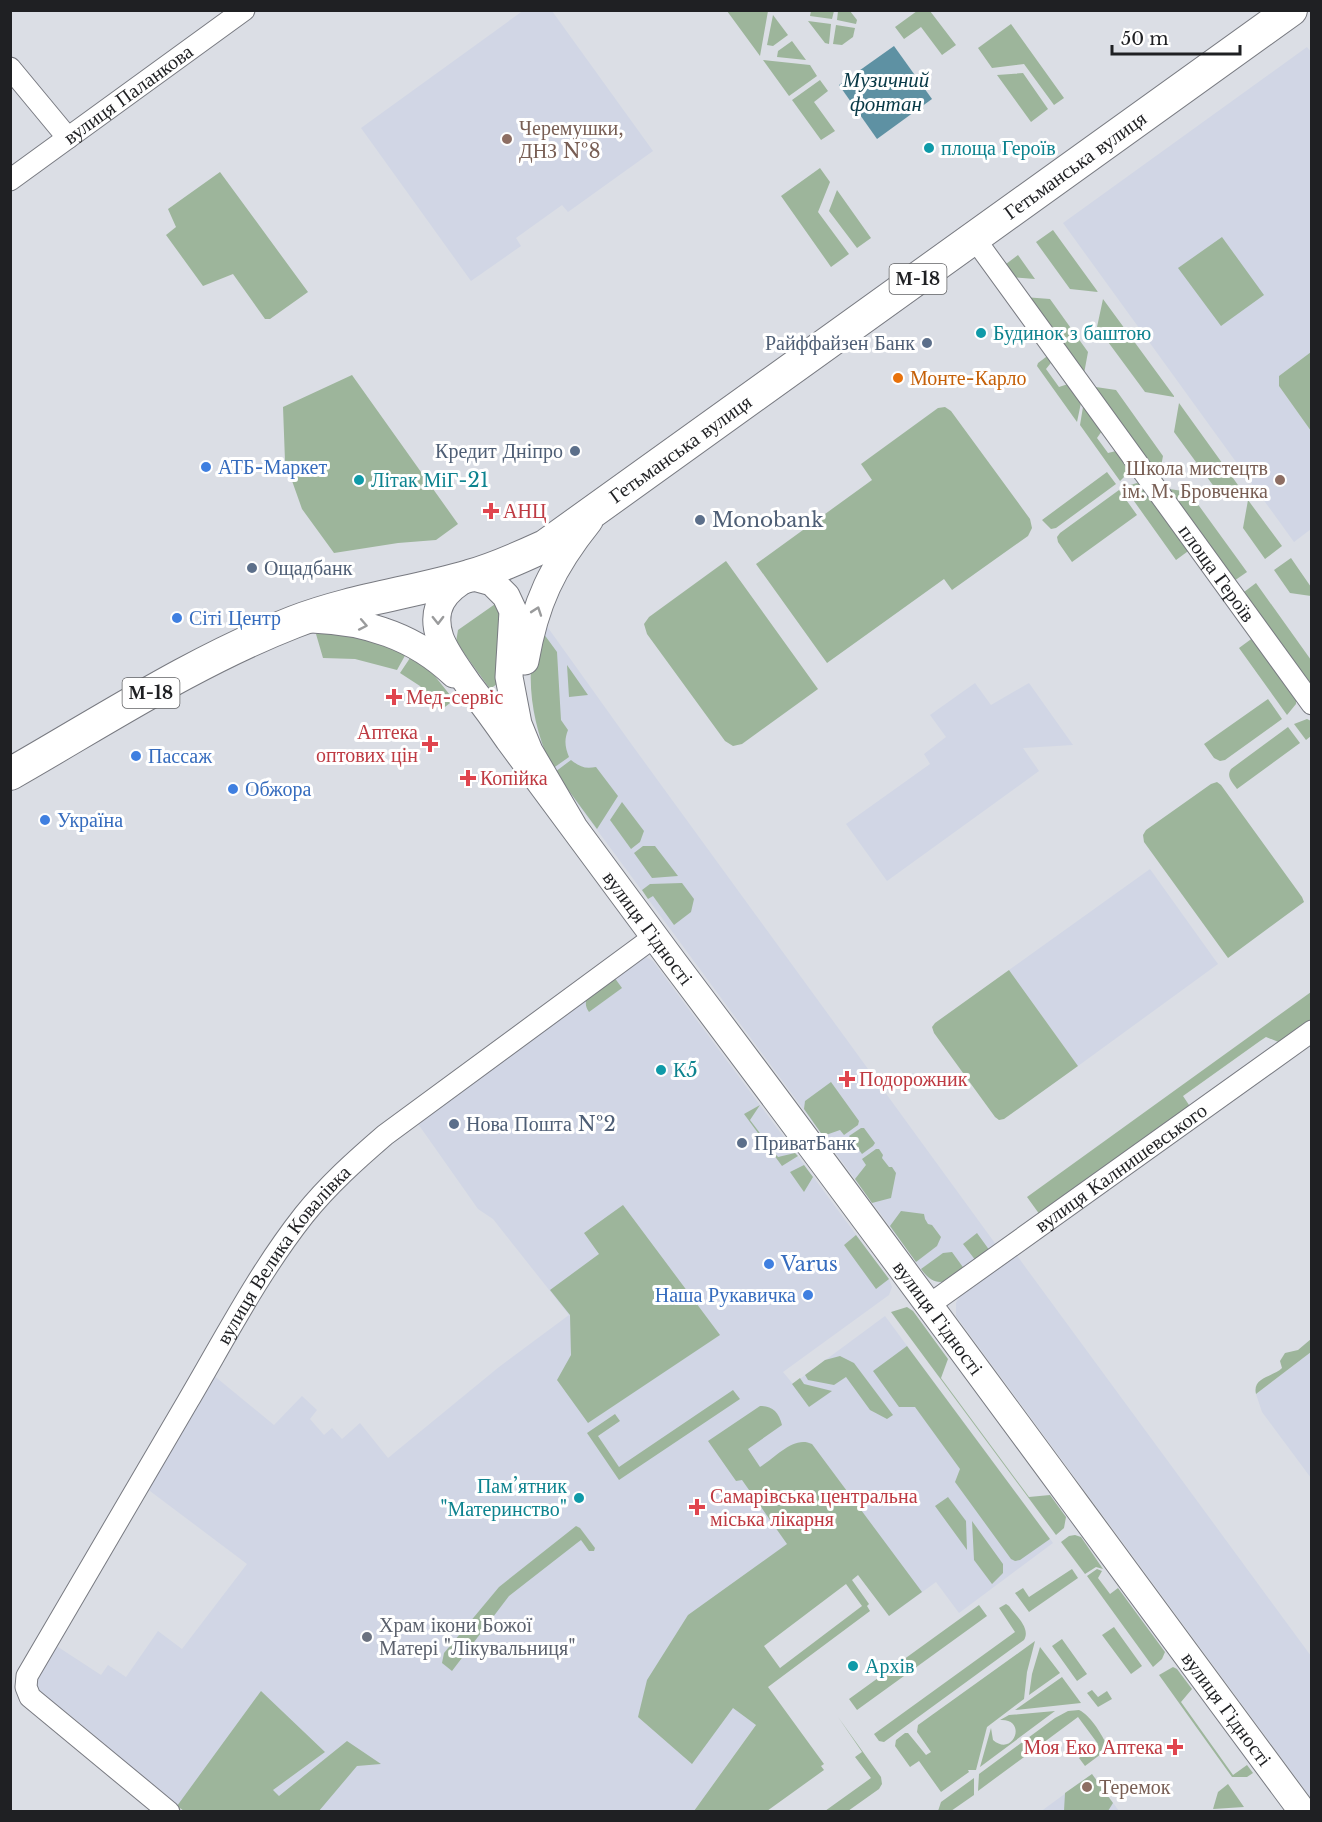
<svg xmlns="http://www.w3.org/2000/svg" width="1322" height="1822" viewBox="0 0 1322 1822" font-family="'Libre Baskerville',serif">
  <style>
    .built { fill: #d1d6e5 }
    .green { fill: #9db59b; fill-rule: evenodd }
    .water { fill: #5e91a3 }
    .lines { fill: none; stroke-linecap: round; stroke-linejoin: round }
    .minor-casing { stroke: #787a81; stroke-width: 23 }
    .major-casing { stroke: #787a81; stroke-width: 29 }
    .highway-casing { stroke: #787a81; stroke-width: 34 }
    .minor { stroke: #fff; stroke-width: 21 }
    .major { stroke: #fff; stroke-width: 27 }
    .highway { stroke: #fff; stroke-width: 32 }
    .oneway { stroke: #9a9b9c }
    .education-dot { fill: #8d6e63; stroke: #fff; stroke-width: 2 }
    .culture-dot { fill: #0f9aa8; stroke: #fff; stroke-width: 2 }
    .service-dot { fill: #5c6f8a; stroke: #fff; stroke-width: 2 }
    .food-dot { fill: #e8710a; stroke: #fff; stroke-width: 2 }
    .shop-dot { fill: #3f7fe0; stroke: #fff; stroke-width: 2 }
    .health-dot { fill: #e0444e; stroke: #fff; stroke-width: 2 }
    .worship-dot { fill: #6b7280; stroke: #fff; stroke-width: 2 }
    .labels { text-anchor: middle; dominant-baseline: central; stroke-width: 6; stroke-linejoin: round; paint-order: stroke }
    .shield { fill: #fff; stroke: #626365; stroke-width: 1.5 }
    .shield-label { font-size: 18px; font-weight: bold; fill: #1f2023 }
    .street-label { font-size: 20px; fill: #1f2023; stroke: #fff }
    .education-label { font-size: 20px; fill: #785e54; stroke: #fff; text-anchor: start }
    .culture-label { font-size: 20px; fill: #0d838f; stroke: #fff; text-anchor: start }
    .service-label { font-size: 20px; fill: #4e5e75; stroke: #fff; text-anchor: start }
    .food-label { font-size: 20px; fill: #c56008; stroke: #fff; text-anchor: start }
    .shop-label { font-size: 20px; fill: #366cbe; stroke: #fff; text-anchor: start }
    .health-label { font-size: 20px; fill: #be3a42; stroke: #fff; text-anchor: start }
    .worship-label { font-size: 20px; fill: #5b616d; stroke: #fff; text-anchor: start }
    .water-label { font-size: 21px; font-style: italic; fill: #083946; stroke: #fff }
  </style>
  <rect width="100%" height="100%" fill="#dbdee5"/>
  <path class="built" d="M 524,10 L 552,11 L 653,151 L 568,212 L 562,205 L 516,238 L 521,246 L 471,281 L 361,128 Z
    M 1307,47 L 1312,53 L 1311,352 L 1279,376 L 1279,386 L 1311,431 L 1311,529 L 1294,542 L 1063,223 Z
    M 541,618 L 632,745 L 997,1246 L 940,1283 L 928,1278 L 552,769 L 542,746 L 533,710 Z
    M 975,683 L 991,705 L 1029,683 L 1073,745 L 1023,748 L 1039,771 L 887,881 L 846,824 L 930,764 L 924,754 L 946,737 L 930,715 Z
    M 1150,869 L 1218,964 L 1078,1066 L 1009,970 Z
    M 646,957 L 653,961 L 889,1279 L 892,1287 L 889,1295 L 783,1372 L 793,1384 L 885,1316 L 1053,1543 L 959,1613 L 936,1582 L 889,1616 L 859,1575 L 719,1648 L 765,1712 L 694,1811 L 184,1811 L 70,1715 L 38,1692 L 35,1683 L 55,1645 L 101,1675 L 108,1665 L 126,1677 L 158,1631 L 182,1649 L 247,1564 L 146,1488 L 212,1374 L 274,1425 L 302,1396 L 317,1410 L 310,1419 L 324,1435 L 332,1428 L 342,1439 L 360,1423 L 388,1458 L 499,1367 L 569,1315 L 493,1219 L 478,1209 L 416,1121 L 638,959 Z
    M 1015,1253 L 1311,1656 L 1311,1798 L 956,1316 L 956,1303 L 961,1293 Z
    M 1311,1352 L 1311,1478 L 1262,1412 L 1256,1394 Z
    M 1092,1774 L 1119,1811 L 1040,1812 Z"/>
  <path class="green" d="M 727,11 L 768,11 L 760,56 Z
    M 811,11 L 834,11 L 832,19 L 810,16 Z
    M 838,11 L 850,11 L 857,20 L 856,24 L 837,20 Z
    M 917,11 L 930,11 L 956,45 L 942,55 L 921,27 L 904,39 L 895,27 Z
    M 773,15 L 788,35 L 773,46 L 767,45 Z
    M 808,21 L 831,24 L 829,44 L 825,43 Z
    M 1011,24 L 1064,98 L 1054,105 L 1024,64 L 992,68 L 978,48 Z
    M 836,25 L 855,28 L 853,37 L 842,45 L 833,44 Z
    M 792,41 L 806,60 L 777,57 L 778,51 Z
    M 763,60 L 810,65 L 817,76 L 789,96 Z
    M 1023,73 L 1048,109 L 1031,122 L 997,75 Z
    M 820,80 L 828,91 L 814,102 L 835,131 L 821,140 L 792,100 Z
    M 820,168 L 830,182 L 818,212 L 849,254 L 831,267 L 781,196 Z
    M 220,172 L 308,292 L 270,319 L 265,319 L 233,274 L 203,286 L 166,235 L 176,227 L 168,209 Z
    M 837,190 L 871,238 L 857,248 L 829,211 Z
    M 1053,230 L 1098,292 L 1070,289 L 1036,242 Z
    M 1222,237 L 1264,295 L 1221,326 L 1178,268 Z
    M 1018,255 L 1035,279 L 1010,277 L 1002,267 Z
    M 1024,297 L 1050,299 L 1088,352 L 1083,379 Z
    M 1103,299 L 1174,396 L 1174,397 L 1145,392 L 1097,327 Z
    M 1311,352 L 1311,431 L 1279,386 L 1279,376 Z
    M 1050,354 L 1054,359 L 1046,369 L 1059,387 L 1071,383 L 1082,398 L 1077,422 L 1037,366 L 1038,363 Z
    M 352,375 L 458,524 L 436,540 L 398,543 L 334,553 L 302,509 L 285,461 L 283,407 Z
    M 1089,386 L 1116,390 L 1163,456 L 1158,482 Z
    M 1084,401 L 1104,428 L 1097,438 L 1108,453 L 1120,450 L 1128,464 L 1125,476 L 1120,481 L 1080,425 Z
    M 1179,403 L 1243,492 L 1215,488 L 1174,432 Z
    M 945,407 L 951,411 L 1030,519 L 1032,528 L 1028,536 L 952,590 L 944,579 L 827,663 L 756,564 L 872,480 L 861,464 L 938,408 Z
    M 1107,472 L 1116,484 L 1056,528 L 1051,529 L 1042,520 Z
    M 1137,483 L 1142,485 L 1191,549 L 1176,560 L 1124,487 Z
    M 1163,488 L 1189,492 L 1247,572 L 1231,583 Z
    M 1119,490 L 1137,515 L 1072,562 L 1058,542 L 1057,537 L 1060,533 Z
    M 1248,500 L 1282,546 L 1265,559 L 1243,528 Z
    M 1291,558 L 1311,587 L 1311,596 L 1290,593 L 1274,570 Z
    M 726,561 L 818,689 L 742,744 L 733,746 L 725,741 L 647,634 L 644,624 L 649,617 Z
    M 1256,583 L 1311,660 L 1310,691 L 1240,595 Z
    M 498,602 L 506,614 L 498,650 L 497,684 L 490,689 L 456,642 L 458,630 Z
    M 538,626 L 557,652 L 561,720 L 568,730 C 564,740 565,747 569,757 L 552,769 C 538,737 529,703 531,668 C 532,654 536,640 538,626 Z
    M 334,632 L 351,632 L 407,652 L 397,670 L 355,659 L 323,658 L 316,634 Z
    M 1254,637 L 1296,697 L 1296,704 L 1287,715 L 1239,648 Z
    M 412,655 L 434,675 L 454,700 L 441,710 L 420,686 L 400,673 Z
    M 567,665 L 588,695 L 569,697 Z
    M 1268,699 L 1282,719 L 1225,760 L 1220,761 L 1214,758 L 1204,744 Z
    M 1307,719 L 1311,721 L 1311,736 L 1306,740 L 1294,724 Z
    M 1288,727 L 1300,743 L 1237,789 C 1232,782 1226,777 1231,769 Z
    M 571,760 C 580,767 585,769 596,767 L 618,796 L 597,829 L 555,772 Z
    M 1217,782 L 1221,785 L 1302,897 L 1304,902 L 1228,958 L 1144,842 L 1143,835 L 1146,830 L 1211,784 Z
    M 622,802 L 644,831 L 640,842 L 631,849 L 610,820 Z
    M 643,846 L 655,846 L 678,876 L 652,878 L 634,853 Z
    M 682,883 L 694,899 L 691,912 L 674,925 L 653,896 L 648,899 L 642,890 L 650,884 Z
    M 1009,970 L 1078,1066 L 1004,1119 L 999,1120 L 995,1117 L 934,1033 L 932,1027 L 935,1023 Z
    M 614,977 L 622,988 L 589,1012 C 577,996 602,985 614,977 Z
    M 1311,992 L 1311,1021 L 1281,1043 L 1266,1037 L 1260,1041 L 1183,1096 L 1191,1108 L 1040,1215 L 1027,1197 Z
    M 831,1082 L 859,1121 L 858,1125 L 844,1135 L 840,1130 L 823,1136 L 804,1109 L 805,1101 Z
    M 760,1105 L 750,1120 L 778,1157 L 795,1153 L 798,1156 L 782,1166 L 744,1114 Z
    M 861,1128 L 864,1128 L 875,1143 L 873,1146 L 862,1154 L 849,1136 Z
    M 876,1149 L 879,1149 L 883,1155 L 882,1158 L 889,1167 L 892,1167 L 896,1173 L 891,1198 L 872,1203 L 855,1179 L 866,1165 L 862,1159 Z
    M 804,1165 L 813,1177 L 804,1192 L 790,1172 Z
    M 623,1205 L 720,1335 L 588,1423 L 557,1380 L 571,1355 L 570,1315 L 550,1290 L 599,1254 L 584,1233 Z
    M 901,1211 L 924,1214 L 925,1219 L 928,1224 L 932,1225 L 941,1237 L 937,1246 L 916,1262 L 890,1226 Z
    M 977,1233 L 990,1251 L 976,1261 L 963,1244 Z
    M 856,1235 L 889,1279 L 876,1289 L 844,1245 Z
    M 952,1252 L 965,1270 C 948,1282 936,1290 921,1269 L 943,1253 Z
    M 907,1307 L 913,1311 L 948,1359 L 941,1378 L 1029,1497 L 1050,1495 L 1066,1517 L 1064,1528 L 1056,1535 L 891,1312 Z
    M 1311,1339 L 1311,1352 L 1256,1394 C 1252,1377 1273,1377 1282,1368 L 1280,1361 L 1285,1353 L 1298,1350 Z
    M 907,1346 L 1050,1539 L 1020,1560 L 1015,1561 L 1011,1559 L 955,1482 L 960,1469 L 915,1407 L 899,1407 L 873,1371 Z
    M 840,1356 L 854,1363 L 893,1415 L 887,1419 L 870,1410 L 846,1377 L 834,1385 L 808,1380 L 805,1375 L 825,1360 Z
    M 800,1378 L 804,1384 L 832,1391 L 809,1407 L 792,1384 Z
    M 733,1390 L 740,1399 L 619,1480 L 587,1433 L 615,1414 L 620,1421 L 598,1436 L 619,1467 Z
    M 760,1406 C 772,1406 779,1412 782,1425 L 748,1449 L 760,1467 C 776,1457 794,1435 812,1444 L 922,1592 L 889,1616 L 858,1575 L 852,1580 L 869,1604 L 867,1606 L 870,1611 L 768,1687 L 824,1764 L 821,1766 L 824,1770 L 767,1811 L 694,1811 L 756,1725 L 733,1708 L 692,1764 L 638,1717 L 647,1680 L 688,1615 L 787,1544 L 742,1480 L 736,1481 L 708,1441 ZM 846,1584 L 862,1606 L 780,1668 L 764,1646 Z
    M 948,1497 L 966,1521 L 967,1550 L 935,1506 Z
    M 972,1521 L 1003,1564 L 1003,1573 L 992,1584 L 974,1560 Z
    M 576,1526 L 580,1528 L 595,1548 L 594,1551 L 589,1551 L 581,1540 L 577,1543 L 509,1596 L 452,1671 L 442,1663 L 444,1653 L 499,1587 Z
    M 1075,1535 L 1081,1537 L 1103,1569 L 1096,1567 L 1085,1574 L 1061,1542 L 1069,1536 Z
    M 1072,1569 L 1078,1578 L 1029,1612 L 1015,1593 L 1023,1588 L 1029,1597 Z
    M 1097,1569 L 1102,1571 L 1098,1578 L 1110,1594 L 1118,1588 L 1165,1652 L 1162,1659 L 1153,1667 L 1087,1576 Z
    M 1006,1604 L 1009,1606 C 1016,1616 1031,1628 1024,1640 L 884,1742 L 879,1741 L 874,1734 L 1015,1632 L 999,1608 Z
    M 979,1605 L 987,1616 L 857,1710 L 849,1699 Z
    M 1114,1627 L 1142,1666 L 1131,1674 L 1102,1635 Z
    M 1062,1639 L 1087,1674 L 1077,1681 L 1052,1646 Z
    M 1035,1641 L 1027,1672 L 1024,1699 L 987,1727 L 976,1770 L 968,1770 L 969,1772 L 941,1792 L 919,1761 L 910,1767 L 895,1746 L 896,1740 L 905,1733 L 908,1733 L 926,1755 L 931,1752 L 917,1732 L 918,1725 Z
    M 1040,1647 L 1060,1673 L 1029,1695 L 1032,1674 Z
    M 1173,1667 L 1177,1669 L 1192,1689 L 1181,1702 L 1233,1775 L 1247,1765 L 1253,1773 L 1247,1777 L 1232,1777 L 1159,1675 Z
    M 1062,1677 L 1081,1703 L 1015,1710 Z
    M 1092,1690 L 1098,1697 L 1107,1691 L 1112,1699 L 1098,1707 L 1087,1693 Z
    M 261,1691 L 325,1752 L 273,1790 L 279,1796 L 347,1741 L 381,1764 L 357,1766 L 319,1811 L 184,1811 L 177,1806 Z
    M 1079,1710 C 1090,1715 1100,1732 1106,1743 L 1101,1754 L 1085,1766 L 1079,1758 L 1098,1744 L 1078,1717 L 978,1791 L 979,1774 L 1055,1718 L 1068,1711 Z
    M 1055,1711 L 980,1767 L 991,1728 L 993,1740 C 1014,1758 1028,1718 1000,1720 L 1009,1715 Z
    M 838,1717 L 881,1777 L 882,1784 L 879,1789 L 848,1811 L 825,1811 L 871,1778 L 855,1757 L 862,1752 Z
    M 1092,1774 L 1113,1803 L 1108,1811 L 1064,1811 L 1065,1793 Z
    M 974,1778 L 974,1795 L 951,1811 L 938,1811 L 941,1802 Z
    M 1228,1784 L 1244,1807 L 1213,1809 L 1218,1792 Z"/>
  <path class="water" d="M 894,46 L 932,99 L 877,139 L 839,85 Z"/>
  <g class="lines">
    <defs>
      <g id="minor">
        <path d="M 10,68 L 68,138"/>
        <path id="s1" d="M 10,180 L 244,10"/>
        <path id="s2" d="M 974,238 L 1312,704"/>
        <path id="s3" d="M 929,1305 L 1312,1031"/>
        <path id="s4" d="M 169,1812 L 30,1697 L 26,1687 L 27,1676 C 81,1584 134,1492 188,1401 C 225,1338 259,1272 304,1215 C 328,1185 356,1160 385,1135 L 654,937"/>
      </g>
      <g id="major">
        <path d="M 312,619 C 366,621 414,636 454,674"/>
        <path d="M 525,661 C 535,603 552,567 589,521"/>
        <path id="s5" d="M 573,826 L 529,751 L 518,724 L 509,677 L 513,611 L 506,596 L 492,582 L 470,576 C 444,590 430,608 440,638 C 446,654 458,669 468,684 C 482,702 496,721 509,740 C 564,814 619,889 674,963 C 886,1244 1093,1529 1303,1812"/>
      </g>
      <g id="highway">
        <path id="s6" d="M 10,774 C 103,721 194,661 294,622 C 351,600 411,593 469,576 C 495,569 521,557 545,546 L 1291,10"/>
      </g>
    </defs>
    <use href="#minor" class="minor-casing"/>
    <use href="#major" class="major-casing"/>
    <use href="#highway" class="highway-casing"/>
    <use href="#minor" class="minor"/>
    <use href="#major" class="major"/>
    <use href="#highway" class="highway"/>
  </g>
  <defs><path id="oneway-chevron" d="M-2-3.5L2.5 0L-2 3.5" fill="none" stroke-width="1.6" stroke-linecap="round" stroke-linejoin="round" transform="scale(1.5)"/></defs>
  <g class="oneway">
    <use href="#oneway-chevron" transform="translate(537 611) rotate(-71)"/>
    <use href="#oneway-chevron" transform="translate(438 620) rotate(89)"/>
    <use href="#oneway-chevron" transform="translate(363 625) rotate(11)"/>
  </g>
  <g class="education-dot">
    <circle cx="507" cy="139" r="6"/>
    <circle cx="1280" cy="480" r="6"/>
    <circle cx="1087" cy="1787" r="6"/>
  </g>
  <g class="culture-dot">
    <circle cx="929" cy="148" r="6"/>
    <circle cx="981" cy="333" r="6"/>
    <circle cx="359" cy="480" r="6"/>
    <circle cx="661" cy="1070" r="6"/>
    <circle cx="579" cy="1498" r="6"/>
    <circle cx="853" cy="1666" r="6"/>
  </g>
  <g class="service-dot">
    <circle cx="927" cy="343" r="6"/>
    <circle cx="575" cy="451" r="6"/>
    <circle cx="700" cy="520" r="6"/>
    <circle cx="252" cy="568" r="6"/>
    <circle cx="454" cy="1124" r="6"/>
    <circle cx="742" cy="1143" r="6"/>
  </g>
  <circle class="food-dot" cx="898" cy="378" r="6"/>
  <g class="shop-dot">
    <circle cx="206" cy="467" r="6"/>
    <circle cx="177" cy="618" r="6"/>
    <circle cx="136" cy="756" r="6"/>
    <circle cx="233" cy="789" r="6"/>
    <circle cx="45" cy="820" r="6"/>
    <circle cx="769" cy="1264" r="6"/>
    <circle cx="808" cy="1295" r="6"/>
  </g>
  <g class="health-dot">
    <path d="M488 502h6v6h6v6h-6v6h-6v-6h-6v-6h6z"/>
    <path d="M391 688h6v6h6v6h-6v6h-6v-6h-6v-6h6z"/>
    <path d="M427 735h6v6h6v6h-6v6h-6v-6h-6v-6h6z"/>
    <path d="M465 769h6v6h6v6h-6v6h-6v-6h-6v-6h6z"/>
    <path d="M844 1070h6v6h6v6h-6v6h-6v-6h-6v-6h6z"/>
    <path d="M694 1498h6v6h6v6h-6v6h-6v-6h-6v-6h6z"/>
    <path d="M1172 1738h6v6h6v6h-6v6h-6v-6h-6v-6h6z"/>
  </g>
  <circle class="worship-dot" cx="367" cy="1637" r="6"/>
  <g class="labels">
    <g class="shield">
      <rect x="889.5" y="264" width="57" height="30" rx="4.5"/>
      <rect x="122.5" y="678" width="57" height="30" rx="4.5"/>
    </g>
    <g class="shield-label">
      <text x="918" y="279">М-18</text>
      <text x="151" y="693">М-18</text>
    </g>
    <g class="street-label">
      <text stroke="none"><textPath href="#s1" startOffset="146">вулиця Паланкова</textPath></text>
      <text stroke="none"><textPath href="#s6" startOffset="1238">Гетьманська вулиця</textPath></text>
      <text stroke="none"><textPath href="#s6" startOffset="752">Гетьманська вулиця</textPath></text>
      <text stroke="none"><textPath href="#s2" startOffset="414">площа Героїв</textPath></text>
      <text stroke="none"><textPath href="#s5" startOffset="723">вулиця Гідності</textPath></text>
      <text stroke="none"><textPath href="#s3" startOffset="236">вулиця Калнишевського</textPath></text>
      <text stroke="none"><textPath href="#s4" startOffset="696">вулиця Велика Ковалівка</textPath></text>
      <text stroke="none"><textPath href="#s5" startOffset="1209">вулиця Гідності</textPath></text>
      <text stroke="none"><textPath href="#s5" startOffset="1695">вулиця Гідності</textPath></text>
    </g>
    <g class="education-label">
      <text x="519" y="128">Черемушки,<tspan x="519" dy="23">ДНЗ №8</tspan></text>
      <text x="1268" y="468" text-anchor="end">Школа мистецтв<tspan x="1268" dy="23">ім. М. Бровченка</tspan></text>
      <text x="1099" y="1787">Теремок</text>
    </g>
    <g class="culture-label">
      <text x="941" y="148">площа Героїв</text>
      <text x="993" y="333">Будинок з баштою</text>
      <text x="371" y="480">Літак МіГ-21</text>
      <text x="673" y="1070">К5</text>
      <text x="567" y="1486" text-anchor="end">Пам’ятник<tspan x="567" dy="23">"Материнство"</tspan></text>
      <text x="865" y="1666">Архів</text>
    </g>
    <g class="service-label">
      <text x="915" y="343" text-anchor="end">Райффайзен Банк</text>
      <text x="563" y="451" text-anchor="end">Кредит Дніпро</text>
      <text x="712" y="520">Monobank</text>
      <text x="264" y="568">Ощадбанк</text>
      <text x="466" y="1124">Нова Пошта №2</text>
      <text x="754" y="1143">ПриватБанк</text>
    </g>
    <g class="food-label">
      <text x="910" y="378">Монте-Карло</text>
    </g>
    <g class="shop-label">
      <text x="218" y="467">АТБ-Маркет</text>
      <text x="189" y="618">Сіті Центр</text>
      <text x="148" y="756">Пассаж</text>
      <text x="245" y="789">Обжора</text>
      <text x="57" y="820">Україна</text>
      <text x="781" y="1264">Varus</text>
      <text x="796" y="1295" text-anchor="end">Наша Рукавичка</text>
    </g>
    <g class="health-label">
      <text x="503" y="511">АНЦ</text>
      <text x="406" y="697">Мед-сервіс</text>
      <text x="418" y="732" text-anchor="end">Аптека<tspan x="418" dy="23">оптових цін</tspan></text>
      <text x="480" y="778">Копійка</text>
      <text x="859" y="1079">Подорожник</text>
      <text x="710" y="1496">Самарівська центральна<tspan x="710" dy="23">міська лікарня</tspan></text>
      <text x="1163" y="1747" text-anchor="end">Моя Еко Аптека</text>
    </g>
    <g class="worship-label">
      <text x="379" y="1625">Храм ікони Божої<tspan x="379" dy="23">Матері "Лікувальниця"</tspan></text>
    </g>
    <g class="water-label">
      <text x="886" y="80">Музичний<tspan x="886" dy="24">фонтан</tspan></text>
    </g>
  </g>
  <rect width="1322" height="1822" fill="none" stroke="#1f2023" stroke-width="24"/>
  <path d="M1112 45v9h128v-9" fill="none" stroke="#1f2023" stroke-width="3"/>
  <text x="1121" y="45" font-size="18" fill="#1f2023" stroke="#ffffff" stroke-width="4.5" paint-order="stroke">50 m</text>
</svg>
